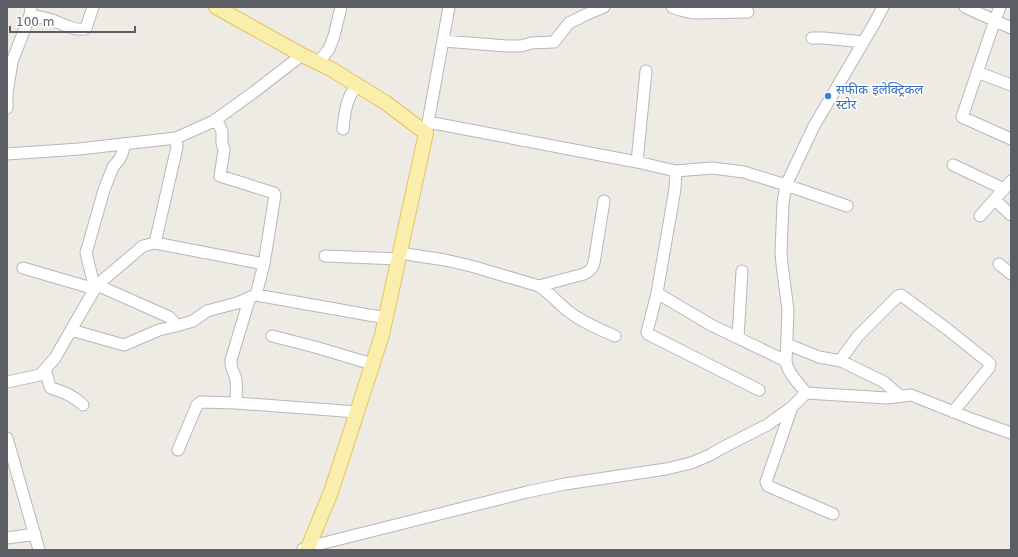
<svg xmlns="http://www.w3.org/2000/svg" width="1018" height="557" viewBox="0 0 1018 557" font-family="'DejaVu Sans','Noto Sans Devanagari',sans-serif">
  <style>
    .lines { fill: none; stroke-linecap: round; stroke-linejoin: round }
    .minor-casing { stroke: #b5b8bc; stroke-width: 13 }
    .major-casing { stroke: #e7c361; stroke-width: 16 }
    .minor { stroke: #fff; stroke-width: 11 }
    .major { stroke: #f9eeab; stroke-width: 14 }
    .shop-dot { fill: #3f7fe0; stroke: #fff; stroke-width: 1.5 }
    .labels { text-anchor: middle; dominant-baseline: central; stroke-width: 3; stroke-linejoin: round; paint-order: stroke }
    .shop-label { font-size: 13px; fill: #366cbe; stroke: #fff; text-anchor: start }
  </style>
  <rect width="100%" height="100%" fill="#edebe3"/>
  <g class="lines">
    <defs>
      <path id="minor" d="M 672,7 L 680,10 L 693,13 L 748,12
        M 883,7 L 874,24 L 814,126 L 786,185 L 783,203 L 781,252 L 782,264 L 788,310 L 786,361 C 787,373 799,383 806,393 L 887,398 L 911,395 L 974,420 L 1011,433
        M 965,7 L 1011,28
        M 1000,7 L 995,20 L 962,117 L 1011,139
        M 30,15 C 38,17 45,18 52,20 C 61,23 78,33 86,28 L 93,7
        M 812,38 L 824,38 L 863,42
        M 443,41 L 507,46 L 521,46 L 531,43 L 554,42 L 569,23 L 585,15 L 604,7
        M 318,63 L 329,49 L 334,36 L 341,7
        M 977,72 L 1011,85
        M 7,108 L 7,93 L 12,62 L 30,15 L 31,7
        M 216,119 L 222,131 L 222,143 L 224,150 L 220,176 L 274,193 L 275,195 L 264,264 L 256,295 L 386,318
        M 428,122 L 637,162 L 676,171 L 675,189 L 657,293 L 647,332 L 648,334 L 759,390
        M 427,128 L 449,7
        M 343,129 C 344,118 345,106 350,96 C 352,92 355,89 357,85
        M 176,138 L 177,147 L 155,243 L 264,264
        M 7,154 L 79,149 L 176,138 L 214,121 L 254,92 L 302,55
        M 637,162 L 646,71
        M 953,165 L 1004,189
        M 676,171 L 712,168 L 744,172 L 786,185 L 847,206
        M 995,200 L 1011,215
        M 980,216 L 1011,181
        M 155,243 L 143,246 L 97,285 L 71,330 L 124,345 L 159,330 L 176,326 L 193,321 L 207,311 L 237,303 L 256,295
        M 400,253 L 445,260 L 471,266 L 539,286 C 550,293 558,303 568,311 C 582,322 599,329 615,336
        M 325,256 L 399,259
        M 999,264 L 1011,274
        M 23,268 L 95,289
        M 97,285 L 169,317 L 173,321 L 176,326
        M 539,286 L 584,274 C 590,271 592,269 594,263 L 604,201
        M 95,289 L 86,253 L 104,190 L 113,167 L 119,160 L 122,154 L 125,144
        M 657,293 L 711,325 L 786,361
        M 272,336 L 315,347 L 372,364
        M 738,338 L 742,271
        M 787,344 L 819,357 L 841,361
        M 45,369 L 50,387 L 51,388 C 64,392 74,396 83,405
        M 7,382 L 40,375 L 55,358 L 71,330
        M 806,393 L 792,407 L 766,482 L 768,486 L 833,514
        M 900,396 L 884,382 L 841,361 L 841,359 L 858,336 L 898,296 L 901,295 L 947,329 L 987,361 L 990,364 L 989,368 L 953,412
        M 236,403 C 236,396 237,387 236,380 C 235,372 230,370 231,360 L 250,297
        M 7,438 L 39,550
        M 178,450 L 197,405 L 201,402 L 236,403 L 357,412
        M 7,538 L 35,534
        M 303,549 L 308,547 L 527,492 L 565,484 L 666,469 L 691,463 L 710,455 L 720,449 L 767,425 L 792,407"/>
      <path id="major" d="M 216,7 L 302,55 L 331,69 L 386,103 L 426,133 L 382,335 L 331,492 L 307,550"/>
    </defs>
    <use href="#minor" class="minor-casing"/>
    <use href="#major" class="major-casing"/>
    <use href="#minor" class="minor"/>
    <use href="#major" class="major"/>
  </g>
  <circle class="shop-dot" cx="828" cy="96" r="4"/>
  <g class="labels">
    <g class="shop-label">
      <text x="836" y="89">सफीक इलेक्ट्रिकल<tspan x="836" dy="15">स्टोर</tspan></text>
    </g>
  </g>
  <rect width="1018" height="557" fill="none" stroke="#5b5e63" stroke-width="16"/>
  <path d="M10 26v6h125v-6" fill="none" stroke="#5b5e63" stroke-width="2"/>
  <text x="16" y="26" font-size="12" fill="#5b5e63" stroke="#ffffff" stroke-width="3" paint-order="stroke">100 m</text>
</svg>
